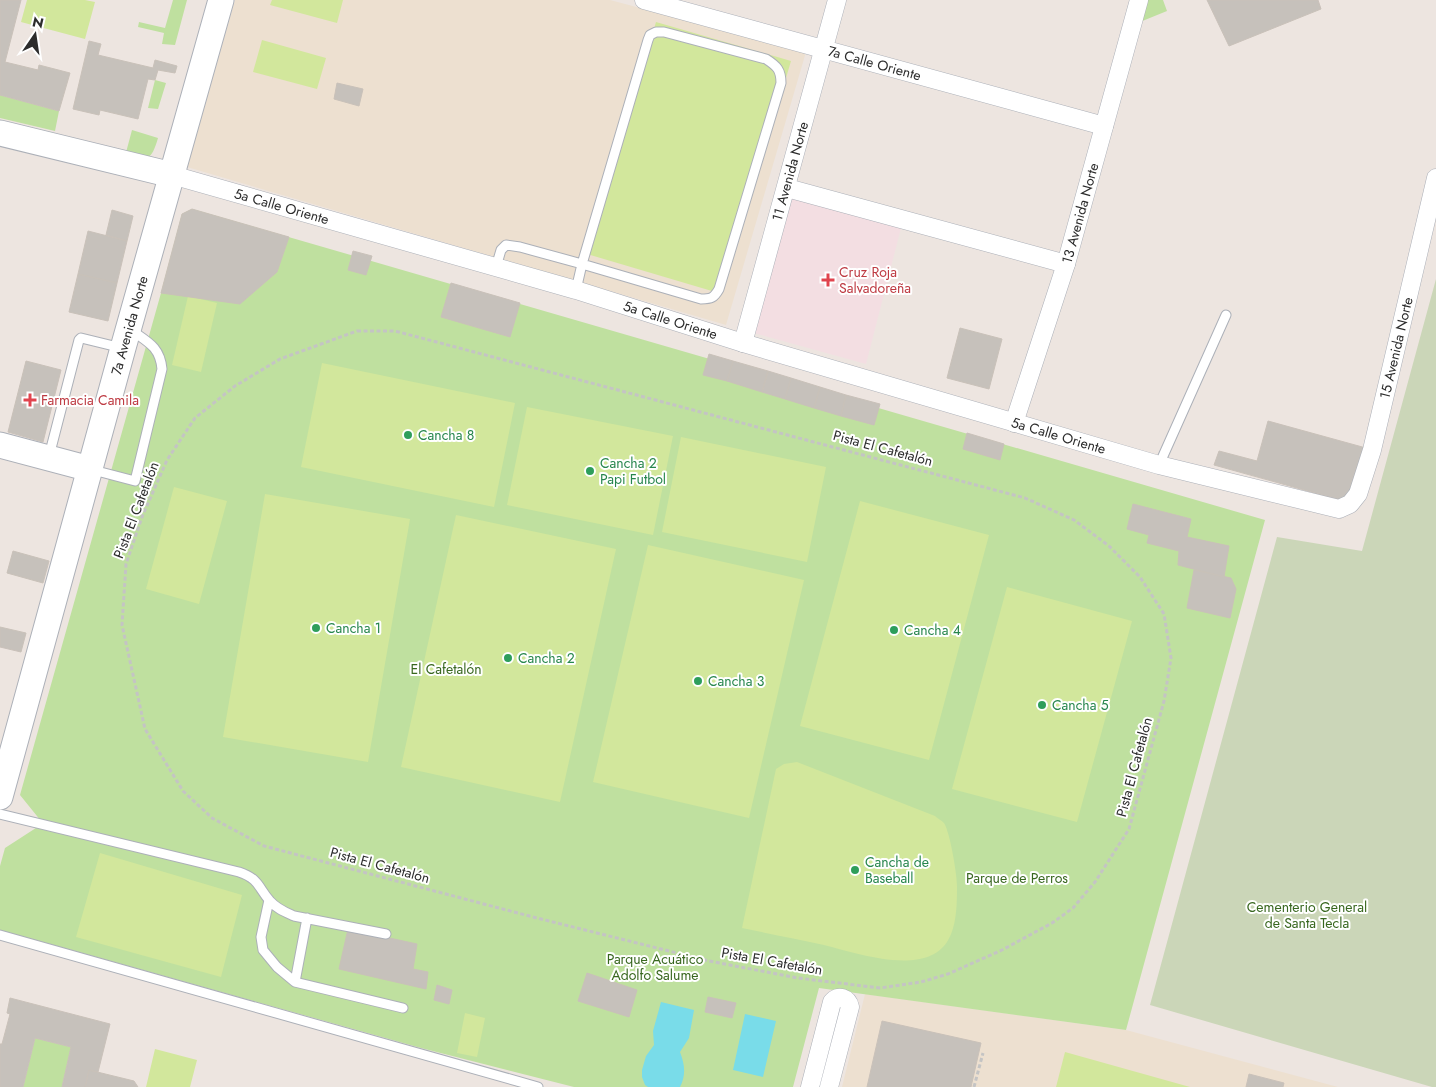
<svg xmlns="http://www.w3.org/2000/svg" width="1436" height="1087" viewBox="0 0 1436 1087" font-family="Jost,sans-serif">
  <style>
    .education { fill: #ede0d0 }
    .medical { fill: #f3dee2 }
    .green { fill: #bfe09f }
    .cemetery { fill: #cbd6b8 }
    .pitch { fill: #d2e79c }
    .water { fill: #79dce9 }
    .building { fill: #c6c1bb; stroke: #c9c1b9 }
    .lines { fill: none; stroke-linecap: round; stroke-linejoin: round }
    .lane-casing { stroke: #acb0b8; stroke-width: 11 }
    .street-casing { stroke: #acb0b8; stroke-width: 19 }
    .secondary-casing { stroke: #acb0b8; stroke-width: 27 }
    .path { stroke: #c4c4c4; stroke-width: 3; stroke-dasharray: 4 2.5; stroke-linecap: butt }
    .lane { stroke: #fff; stroke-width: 9 }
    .street { stroke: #fff; stroke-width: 18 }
    .secondary { stroke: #fff; stroke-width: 25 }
    .health-dot { fill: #e0444e; stroke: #fff; stroke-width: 2 }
    .leisure-dot { fill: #2e9e5b; stroke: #fff; stroke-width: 2 }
    .labels { text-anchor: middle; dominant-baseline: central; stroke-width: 4; stroke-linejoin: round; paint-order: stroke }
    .street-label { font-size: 14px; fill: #2c2c2c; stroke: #fff }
    .health-label { font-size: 14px; fill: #be3a42; stroke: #fff; text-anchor: start }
    .leisure-label { font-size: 14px; fill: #27864d; stroke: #fff; text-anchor: start }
    .park-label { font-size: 14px; fill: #38671f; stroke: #fff }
  </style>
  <rect width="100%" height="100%" fill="#ede5e0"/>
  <path class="education" d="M 235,0 L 610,0 L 806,52 L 726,325 L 187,167 Z
    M 865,994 L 1126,1030 L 1338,1087 L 842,1087 Z"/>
  <path class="medical" d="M 790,197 L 901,228 L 866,364 L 754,333 Z"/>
  <path class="green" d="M 173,0 L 187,0 L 175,45 L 162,44 L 164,33 L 138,27 L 139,22 L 165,28 Z
    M 1142,0 L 1163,0 L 1167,11 L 1135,24 Z
    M 155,80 L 166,83 L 158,109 L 148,108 Z
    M 0,95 L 59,111 L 55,131 L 0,118 Z
    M 132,130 L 158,138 C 151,162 148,159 124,160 Z
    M 192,209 L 1265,520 L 1126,1030 L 819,988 L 793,1087 L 574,1087 L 421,1048 L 0,930 L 0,866 L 5,848 L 39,826 L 41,821 L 20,795 L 161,293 L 182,214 Z
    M 35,1038 L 71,1047 L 62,1087 L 23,1087 Z"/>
  <path class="cemetery" d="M 1436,279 L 1436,1087 L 1432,1087 L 1150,1005 L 1277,537 L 1362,551 Z"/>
  <path class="pitch" d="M 27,0 L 85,0 L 95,2 L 85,39 L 21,22 Z
    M 272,0 L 343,0 L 337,23 L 270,5 Z
    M 656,22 L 791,61 L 722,294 L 587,254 Z
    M 262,40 L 326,58 L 317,89 L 253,72 Z
    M 188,296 L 217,303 L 201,372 L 172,365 Z
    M 322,363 L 515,403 L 494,507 L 301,467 Z
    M 527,407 L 673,436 L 653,535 L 507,505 Z
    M 681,437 L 826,467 L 807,562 L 662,532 Z
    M 174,487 L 227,501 L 199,604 L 146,589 Z
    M 265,494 L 410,519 L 368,762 L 223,737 Z
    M 860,501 L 989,535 L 929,760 L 800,726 Z
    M 456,515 L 616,549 L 560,802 L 401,767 Z
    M 648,545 L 804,580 L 749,818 L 593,782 Z
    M 1007,587 L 1132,621 L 1077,822 L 952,789 Z
    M 797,762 L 935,816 C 937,818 942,821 944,823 C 950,832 957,874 957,886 C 957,903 957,927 947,942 C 924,977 856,953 824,945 C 797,939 770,934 742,928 L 776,769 L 784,764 Z
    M 100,853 L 242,895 L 221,977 L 76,937 Z
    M 465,1013 L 485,1018 L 477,1057 L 457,1053 Z
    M 155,1049 L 197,1060 L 190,1087 L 146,1087 Z
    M 1065,1052 L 1190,1087 L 1056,1087 Z"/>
  <path class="water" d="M 661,1002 L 694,1010 L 689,1038 L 680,1052 C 685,1065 686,1075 680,1087 L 648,1087 L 645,1085 L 642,1077 L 642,1070 L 646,1056 L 654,1045 L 653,1031 Z
    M 745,1014 L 776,1021 L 763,1077 L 733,1070 Z"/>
  <path class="building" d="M 0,0 L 21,0 L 5,62 L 38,70 L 39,65 L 70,73 L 59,111 L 0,95 Z
    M 1207,0 L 1318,0 L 1321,9 L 1229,46 Z
    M 89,41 L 101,44 L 98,55 L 153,68 L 155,60 L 177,66 L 175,73 L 158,70 L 155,80 L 148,79 L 138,119 L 100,110 L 99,115 L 73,109 Z
    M 337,83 L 363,89 L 359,106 L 334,99 Z
    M 192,209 L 289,237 L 277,272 L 240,304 L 161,293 L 182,214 Z
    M 112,210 L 133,216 L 127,241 L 106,235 Z
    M 88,231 L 127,241 L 117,283 L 78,274 Z
    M 353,251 L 372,256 L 366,275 L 348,270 Z
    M 78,274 L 117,283 L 108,321 L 69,312 Z
    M 451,283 L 520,303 L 510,337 L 441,317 Z
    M 960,328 L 1002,339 L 989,389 L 947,378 Z
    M 709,354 L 733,361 L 727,381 L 703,375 Z
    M 26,361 L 61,370 L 43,442 L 8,432 Z
    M 733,361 L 768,371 L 762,392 L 727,381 Z
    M 768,371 L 791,378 L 785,399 L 762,392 Z
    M 791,378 L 820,387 L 814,408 L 785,399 Z
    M 820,387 L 846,395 L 841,416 L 814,408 Z
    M 846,395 L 880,404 L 874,425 L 841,416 Z
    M 1268,421 L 1366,448 L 1355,489 L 1340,500 L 1214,465 L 1219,451 L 1257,461 Z
    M 967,433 L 1004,444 L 1000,460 L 963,449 Z
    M 1133,504 L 1191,519 L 1187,537 L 1229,546 L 1224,577 L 1178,565 L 1179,551 L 1147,543 L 1149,535 L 1127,529 Z
    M 13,551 L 49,561 L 43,583 L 7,573 Z
    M 1194,570 L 1231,578 L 1236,589 L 1230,618 L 1187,608 Z
    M 0,627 L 26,633 L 21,652 L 0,647 Z
    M 348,929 L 417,944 L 413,969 L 428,972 L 426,989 L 339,969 Z
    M 587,973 L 637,990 L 629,1017 L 578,1001 Z
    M 437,985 L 452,990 L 449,1004 L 434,1000 Z
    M 708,997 L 736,1003 L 732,1018 L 705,1012 Z
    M 10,998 L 110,1024 L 98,1072 L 89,1070 L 85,1087 L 62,1087 L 71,1047 L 35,1038 L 23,1087 L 0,1087 L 0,1044 L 2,1044 L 10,1014 L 7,1013 Z
    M 882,1021 L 981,1043 L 971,1087 L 867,1087 Z
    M 89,1070 L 134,1081 L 138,1087 L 85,1087 Z
    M 1249,1074 L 1284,1083 L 1283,1087 L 1246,1087 Z"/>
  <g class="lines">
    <defs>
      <path id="lane" d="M 656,32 L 664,32 L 766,59 C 777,66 781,70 781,83 L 719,289 C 714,298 711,299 701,299 L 582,264 L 648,40 L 650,35 Z
        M 496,267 L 501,250 L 506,245 L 520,247 L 582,264 L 576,290
        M 49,456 L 79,340 L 81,338 L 122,348
        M 1159,465 L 1226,315
        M 93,470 L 135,481 L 162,369 C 160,347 148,342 131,330
        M 0,814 L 239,872 C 260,879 258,888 270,901 C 277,909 285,912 294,916 L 386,934
        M 269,900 L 261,937 L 263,950 L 277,967 L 295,982 L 403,1008
        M 0,935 L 538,1087
        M 295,982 L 307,918"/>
      <g id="street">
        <path id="s1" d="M 644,0 L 1104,126"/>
        <path id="s2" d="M 172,175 L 576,290 L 743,343 L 1159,465 L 1339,509 L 1350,504 L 1358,494 L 1372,450 L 1436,178"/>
        <path d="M 787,188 L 1066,264"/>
        <path id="s3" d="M 743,343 L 837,0"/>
        <path id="s4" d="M 1014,423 L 1066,264 L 1139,0"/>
        <path d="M 810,1087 L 832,1002 C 838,994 848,998 850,1007 L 829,1087"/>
      </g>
      <g id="secondary">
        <path d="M 0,133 L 172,175"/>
        <path d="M 0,445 L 90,469"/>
        <path id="s5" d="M 0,797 L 123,348 L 221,0"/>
      </g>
    </defs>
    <use href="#lane" class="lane-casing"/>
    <use href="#street" class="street-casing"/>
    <use href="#secondary" class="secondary-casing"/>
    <path class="path" d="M 357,331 L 395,331 L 1025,498 L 1074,520 L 1109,546 L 1140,577 L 1164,614 L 1171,658 L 1164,701 L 1129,829 L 1095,882 L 1073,908 L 1052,923 L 1002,950 L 948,974 L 921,982 L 880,988 L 798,978 L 709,961 L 533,917 L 264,846 L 212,818 L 183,791 L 145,729 L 122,625 L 126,564 L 142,517 L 167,460 L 195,418 L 235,386 L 280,359 Z
      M 974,1087 L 983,1053"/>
    <use href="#lane" class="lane"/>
    <use href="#street" class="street"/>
    <use href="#secondary" class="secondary"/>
  </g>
  <g class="health-dot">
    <path d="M825.5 272.5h5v5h5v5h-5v5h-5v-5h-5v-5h5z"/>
    <path d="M27.5 392.5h5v5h5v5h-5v5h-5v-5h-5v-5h5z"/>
  </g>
  <g class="leisure-dot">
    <circle cx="408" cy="435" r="5"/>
    <circle cx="590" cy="471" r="5"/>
    <circle cx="316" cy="628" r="5"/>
    <circle cx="894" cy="630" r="5"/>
    <circle cx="508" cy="658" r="5"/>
    <circle cx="698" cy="681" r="5"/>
    <circle cx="1042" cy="705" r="5"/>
    <circle cx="855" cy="870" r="5"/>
  </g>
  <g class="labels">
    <g class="street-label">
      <text stroke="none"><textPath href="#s1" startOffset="239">7a Calle Oriente</textPath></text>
      <text stroke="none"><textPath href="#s3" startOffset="178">11 Avenida Norte</textPath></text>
      <text stroke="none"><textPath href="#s2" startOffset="114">5a Calle Oriente</textPath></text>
      <text stroke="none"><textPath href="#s4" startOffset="220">13 Avenida Norte</textPath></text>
      <text stroke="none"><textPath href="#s2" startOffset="519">5a Calle Oriente</textPath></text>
      <text stroke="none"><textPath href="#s5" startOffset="489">7a Avenida Norte</textPath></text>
      <text stroke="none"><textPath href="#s2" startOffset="1390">15 Avenida Norte</textPath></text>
      <text stroke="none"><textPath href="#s2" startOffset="924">5a Calle Oriente</textPath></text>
      <text transform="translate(883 448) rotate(15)">Pista El Cafetalón</text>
      <text transform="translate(136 510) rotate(-69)">Pista El Cafetalón</text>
      <text transform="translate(1134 767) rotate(-75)">Pista El Cafetalón</text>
      <text transform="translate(380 865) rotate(15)">Pista El Cafetalón</text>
      <text transform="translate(772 961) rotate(10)">Pista El Cafetalón</text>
    </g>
    <g class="health-label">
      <text x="839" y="272">Cruz Roja<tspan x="839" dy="16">Salvadoreña</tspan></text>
      <text x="41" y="400">Farmacia Camila</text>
    </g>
    <g class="leisure-label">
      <text x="418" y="435">Cancha 8</text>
      <text x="600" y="463">Cancha 2<tspan x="600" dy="16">Papi Futbol</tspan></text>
      <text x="326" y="628">Cancha 1</text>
      <text x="904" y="630">Cancha 4</text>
      <text x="518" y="658">Cancha 2</text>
      <text x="708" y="681">Cancha 3</text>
      <text x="1052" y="705">Cancha 5</text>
      <text x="865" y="862">Cancha de<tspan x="865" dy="16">Baseball</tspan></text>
    </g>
    <g class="park-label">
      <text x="446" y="669">El Cafetalón</text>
      <text x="1017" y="878">Parque de Perros</text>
      <text x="1307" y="907">Cementerio General<tspan x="1307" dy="16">de Santa Tecla</tspan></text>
      <text x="655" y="959">Parque Acuático<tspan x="655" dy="16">Adolfo Salume</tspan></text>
    </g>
  </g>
  <g transform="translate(35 35) rotate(13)" stroke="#ffffff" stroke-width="4" paint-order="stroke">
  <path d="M0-4L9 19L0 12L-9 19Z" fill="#2c2c2c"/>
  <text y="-8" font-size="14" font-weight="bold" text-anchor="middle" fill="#2c2c2c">N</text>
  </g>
</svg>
